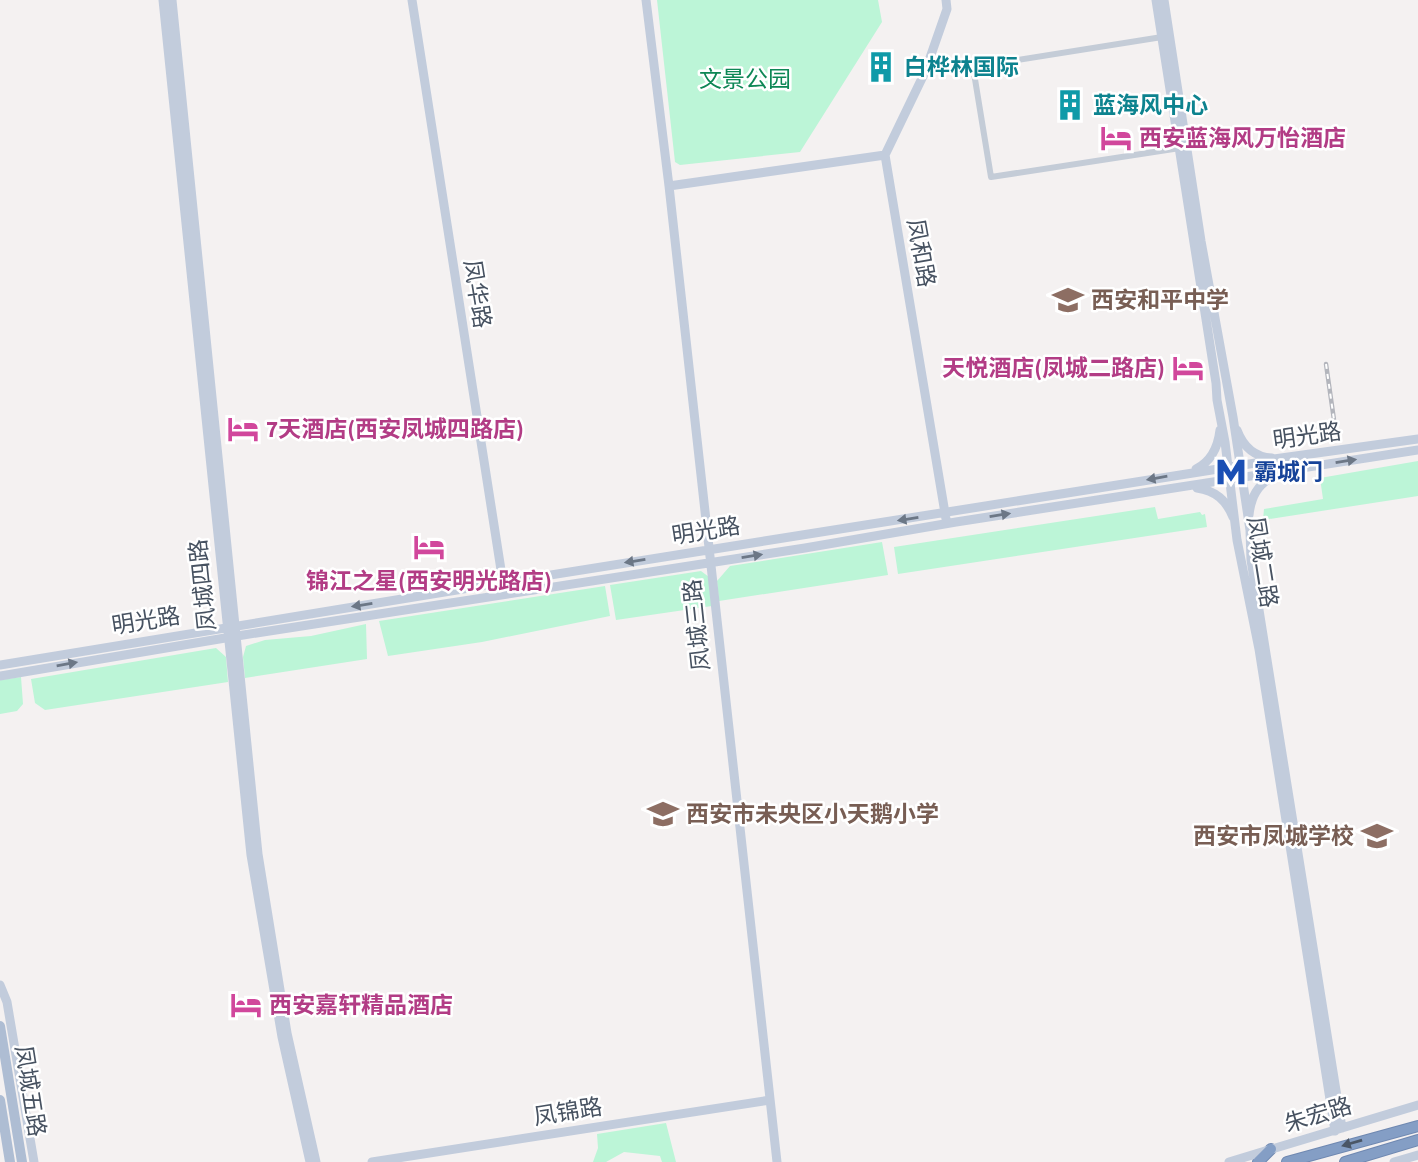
<svg xmlns="http://www.w3.org/2000/svg" width="1418" height="1162" viewBox="0 0 1418 1162" font-family="'Source Sans 3','Noto Sans SC',sans-serif">
  <style>
    .green { fill: #bcf5d7 }
    .lines { fill: none; stroke-linecap: round; stroke-linejoin: round }
    .highway-casing { stroke: #6f88b1; stroke-width: 12 }
    .street { stroke: #c4ccd7; stroke-width: 6 }
    .secondary { stroke: #c2ccdc; stroke-width: 9 }
    .primary { stroke: #aebdd3; stroke-width: 10 }
    .highway { stroke: #849ec5; stroke-width: 10 }
    .rail-casing { stroke: #b3b5bc; stroke-width: 4.5 }
    .rail { stroke: #fff; stroke-width: 2; stroke-dasharray: 5; stroke-linecap: butt }
    .oneway { fill: #6c7786 }
    .oneway2 { fill: #4a5666 }
    .labels { text-anchor: middle; dominant-baseline: central; stroke-width: 5; stroke-linejoin: round; paint-order: stroke }
    .culture-label { font-size: 23px; font-weight: bold; fill: #0d838f; stroke: #fff; text-anchor: start }
    .park-label { font-size: 23px; fill: #0d8755; stroke: #fff }
    .hotel-label { font-size: 23px; font-weight: bold; fill: #b23c85; stroke: #fff; text-anchor: start }
    .street-label { font-size: 23px; fill: #475261; stroke: #fff }
    .education-label { font-size: 23px; font-weight: bold; fill: #785e54; stroke: #fff; text-anchor: start }
    .transit-label { font-size: 23px; font-weight: bold; fill: #164399; stroke: #fff; text-anchor: start }
  </style>
  <rect width="100%" height="100%" fill="#f4f1f1"/>
  <path class="green" d="M 657,0 L 878,0 L 882,22 L 800,152 L 680,165 L 675,162 Z
    M 1418,461 L 1418,496 L 1263,520 L 1264,509 L 1323,499 L 1320,478 Z
    M 1155,507 L 1158,519 L 1200,512 L 1202,515 L 1205,514 L 1207,527 L 898,574 L 894,547 Z
    M 882,542 L 888,575 L 719,601 L 717,581 L 730,566 Z
    M 701,571 L 709,577 L 712,606 L 616,620 L 610,585 Z
    M 605,586 L 610,616 L 482,642 L 388,656 L 379,621 Z
    M 366,624 L 367,659 L 245,678 L 243,657 L 246,646 L 265,640 L 311,636 Z
    M 216,648 L 226,657 L 228,682 L 45,710 L 35,703 L 31,679 Z
    M 21,677 L 23,704 L 17,711 L 0,714 L 0,680 Z
    M 666,1123 L 676,1162 L 662,1162 L 660,1156 L 624,1152 L 606,1162 L 593,1162 L 598,1148 L 597,1134 Z"/>
  <g class="lines">
    <defs>
      <path id="highway" d="M 1258,1162 L 1271,1149
        M 1287,1162 L 1418,1126
        M 1345,1162 L 1418,1140"/>
    </defs>
    <use href="#highway" class="highway-casing"/>
    <path class="street" d="M 1162,37 L 973,67 L 991,177 L 1180,148"/>
    <path class="secondary" d="M 163,0 L 251,855 L 282,1037 L 310,1162
      M 172,0 L 258,854 L 287,1033 L 316,1162
      M 412,0 L 504,589
      M 646,0 L 669,186 L 777,1162
      M 946,0 L 947,9 L 925,72 L 885,155 L 946,519
      M 1156,0 L 1216,383 L 1217,400 L 1225,442 L 1237,540 L 1259,649 L 1335,1131
      M 1164,0 L 1201,241 L 1233,417 L 1250,530 L 1251,560 L 1342,1128
      M 669,186 L 885,155
      M 1237,430 C 1243,446 1254,457 1272,458
      M 1196,469 C 1212,461 1218,447 1220,430
      M 1197,488 C 1216,491 1226,500 1233,517
      M 1249,515 C 1251,497 1257,485 1274,476
      M 0,665 L 475,587 L 1262,462 L 1274,459 L 1418,439
      M 0,676 L 237,636 L 805,548 L 956,522 L 1418,450
      M 0,985 L 7,1002 L 34,1162
      M 372,1162 L 770,1100
      M 1229,1162 L 1418,1105
      M 1394,1162 L 1418,1155"/>
    <path class="primary" d="M 0,1026 L 22,1162
      M 0,1100 L 10,1162"/>
    <use href="#highway" class="highway"/>
    <defs>
      <path id="rail" d="M 1326,364 L 1335,427"/>
    </defs>
    <use href="#rail" class="rail-casing"/>
    <use href="#rail" class="rail"/>
  </g>
  <defs><path id="oneway-solid" d="M-6-.8H1V-3.2L6.5 0L1 3.2V.8H-6Z" transform="scale(1.75)"/></defs>
  <g class="oneway">
    <use href="#oneway-solid" transform="translate(1346 461) rotate(-9)"/>
    <use href="#oneway-solid" transform="translate(1157 478) rotate(170)"/>
    <use href="#oneway-solid" transform="translate(1000 515) rotate(-9)"/>
    <use href="#oneway-solid" transform="translate(908 519) rotate(171)"/>
    <use href="#oneway-solid" transform="translate(752 556) rotate(-9)"/>
    <use href="#oneway-solid" transform="translate(635 561) rotate(171)"/>
    <use href="#oneway-solid" transform="translate(362 605) rotate(171)"/>
    <use href="#oneway-solid" transform="translate(67 664) rotate(-10)"/>
  </g>
  <use class="oneway2" href="#oneway-solid" transform="translate(1352 1143) rotate(164)"/>
  <defs>
    <symbol id="building-bare" viewBox="-9 -9 18 18"><path d="M-4-6H4V6H1V3H-1V6H-4ZM-2.5-4.3h1.7v1.8h-1.7ZM.8-4.3h1.7v1.8H.8ZM-2.5-1h1.7V.8h-1.7ZM.8-1h1.7V.8H.8Z" fill="#0f9aa8" stroke="#fff" stroke-width="2.5" paint-order="stroke"/></symbol>
    <symbol id="hotel-bare" viewBox="-9 -9 18 18"><path d="M-6-4.5h1.5V1H6V5H4.5V3h-9V5H-6ZM-4 0a1.8 1.8 0 1 1 3.6 0ZM.5 0V-2.5h3Q6-2.5 6 0Z" fill="#d1479c" stroke="#fff" stroke-width="2.5" paint-order="stroke"/></symbol>
    <symbol id="school-bare" viewBox="-9 -9 18 18"><path d="M0-5L7-2L0 1L-7-2ZM-4 1L0 2.5L4 1V4Q0 6-4 4Z" fill="#8d6e63" stroke="#fff" stroke-width="2.5" paint-order="stroke"/></symbol>
    <symbol id="metro-bare" viewBox="-9 -9 18 18"><path d="M-5.5 5V-5H-3L0 0L3-5H5.5V5H3V-.5L0 4L-3-.5V5Z" fill="#1a4fb4" stroke="#fff" stroke-width="2.5" paint-order="stroke"/></symbol>
  </defs>
  <g fill-rule="evenodd">
    <use href="#building-bare" x="859" y="45" width="44" height="44"/>
    <use href="#building-bare" x="1048" y="83" width="44" height="44"/>
    <use href="#hotel-bare" x="1094" y="116" width="44" height="44"/>
    <use href="#school-bare" x="1046" y="278" width="44" height="44"/>
    <use href="#hotel-bare" x="1166" y="346" width="44" height="44"/>
    <use href="#hotel-bare" x="221" y="407" width="44" height="44"/>
    <use href="#metro-bare" x="1209" y="450" width="44" height="44"/>
    <use href="#hotel-bare" x="407" y="525" width="44" height="44"/>
    <use href="#school-bare" x="641" y="792" width="44" height="44"/>
    <use href="#school-bare" x="1355" y="814" width="44" height="44"/>
    <use href="#hotel-bare" x="224" y="983" width="44" height="44"/>
  </g>
  <g class="labels">
    <g class="culture-label">
      <text x="904" y="67">白桦林国际</text>
      <text x="1093" y="105">蓝海风中心</text>
    </g>
    <g class="park-label">
      <text x="745" y="79">文景公园</text>
    </g>
    <g class="hotel-label">
      <text x="1139" y="138">西安蓝海风万怡酒店</text>
      <text x="1165" y="368" text-anchor="end">天悦酒店(凤城二路店)</text>
      <text x="266" y="429">7天酒店(西安凤城四路店)</text>
      <text x="429" y="581" text-anchor="middle">锦江之星(西安明光路店)</text>
      <text x="269" y="1005">西安嘉轩精品酒店</text>
    </g>
    <g class="street-label">
      <text transform="translate(921 253) rotate(80)">凤和路</text>
      <text transform="translate(477 294) rotate(81)">凤华路</text>
      <text transform="translate(1307 436) rotate(-8)">明光路</text>
      <text transform="translate(706 531) rotate(-9)">明光路</text>
      <text transform="translate(1262 562) rotate(81)">凤城二路</text>
      <text transform="translate(203 585) rotate(-96)">凤城四路</text>
      <text transform="translate(146 621) rotate(-9)">明光路</text>
      <text transform="translate(697 625) rotate(-96)">凤城三路</text>
      <text transform="translate(30 1091) rotate(81)">凤城五路</text>
      <text transform="translate(568 1112) rotate(-9)">凤锦路</text>
      <text transform="translate(1318 1115) rotate(-17)">朱宏路</text>
    </g>
    <g class="education-label">
      <text x="1091" y="300">西安和平中学</text>
      <text x="686" y="814">西安市未央区小天鹅小学</text>
      <text x="1354" y="836" text-anchor="end">西安市凤城学校</text>
    </g>
    <g class="transit-label">
      <text x="1254" y="472">霸城门</text>
    </g>
  </g>
</svg>
